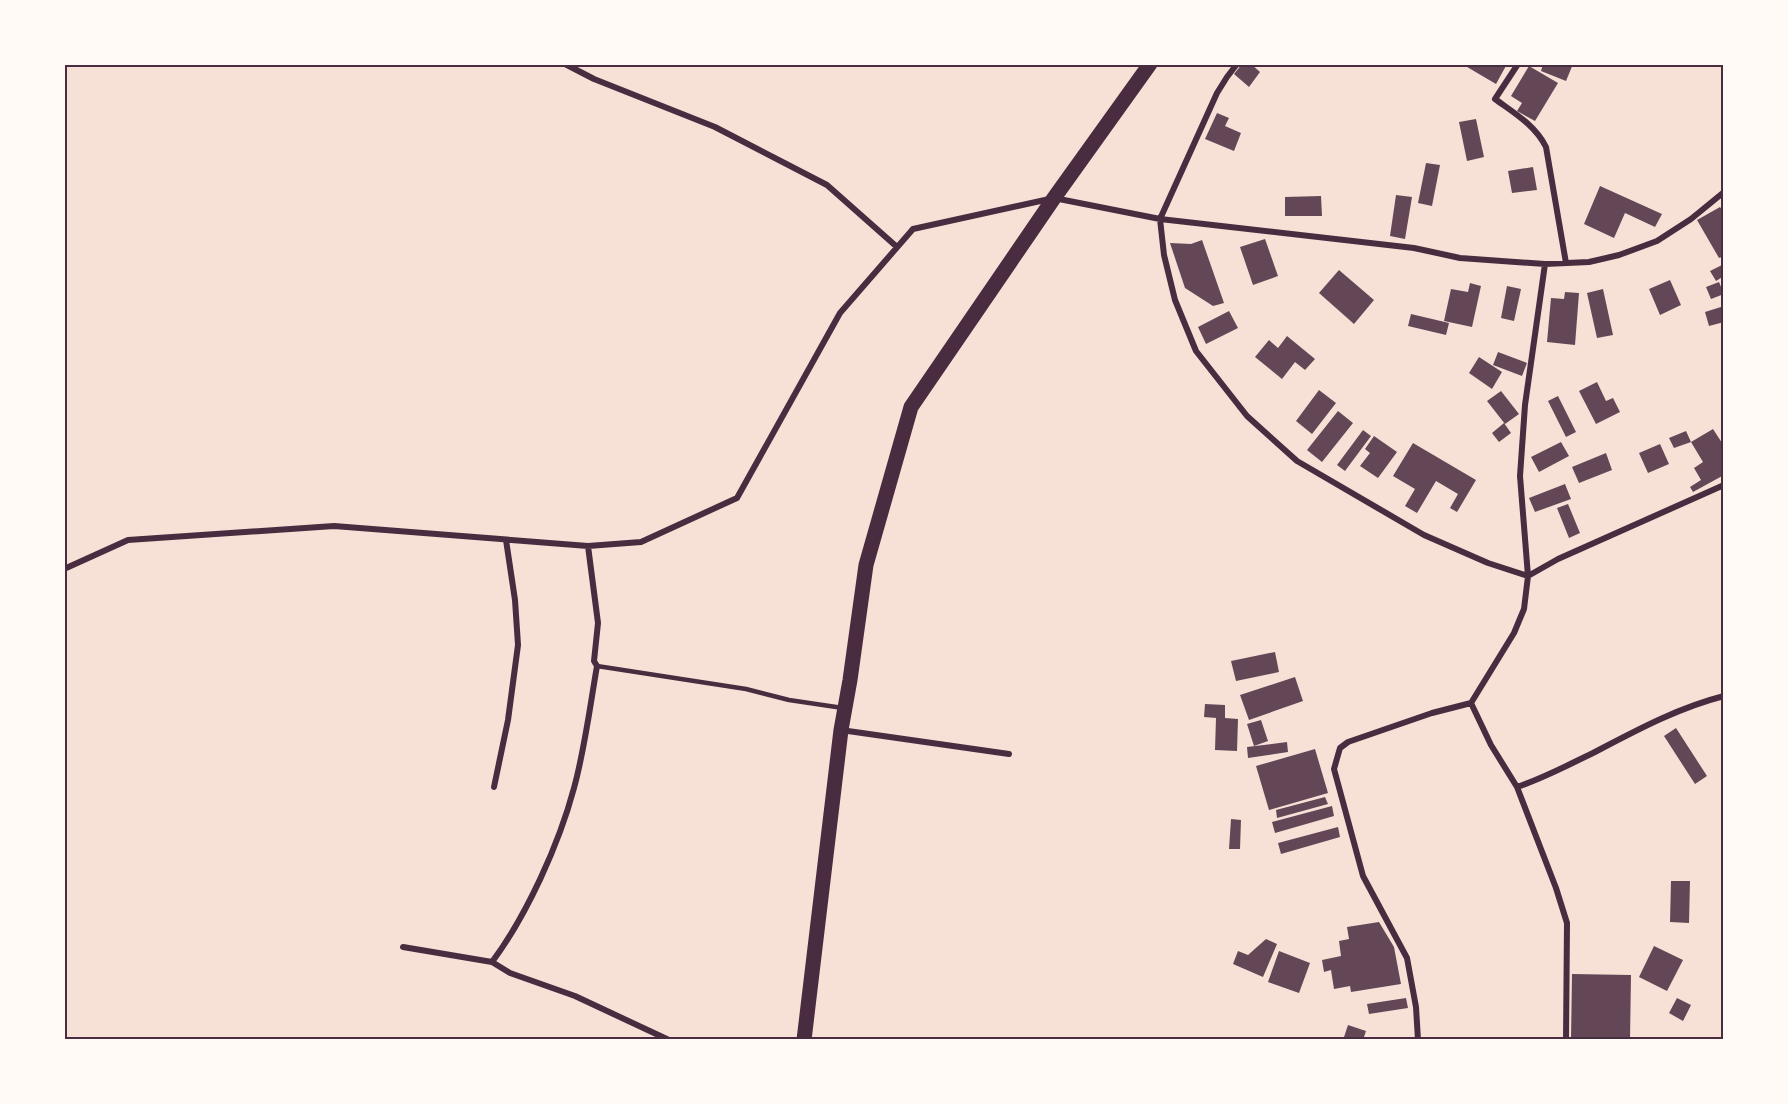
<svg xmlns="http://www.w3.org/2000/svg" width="1788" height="1104" viewBox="0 0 1788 1104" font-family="'Varela Round',sans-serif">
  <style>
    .building { fill: #644757 }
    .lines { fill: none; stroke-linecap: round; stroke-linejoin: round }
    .service { stroke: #4a2c40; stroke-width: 4.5 }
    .minor { stroke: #4a2c40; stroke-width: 6 }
    .trunk { stroke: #4a2c40; stroke-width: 15 }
    .neatline { fill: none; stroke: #4a2c40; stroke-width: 2 }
  </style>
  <rect width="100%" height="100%" fill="#f7e1d7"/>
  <path class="building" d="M 1242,64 L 1251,64 L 1260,72 L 1249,87 L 1234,74 Z
    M 1462,64 L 1507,64 L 1496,84 Z
    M 1543,64 L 1573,64 L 1566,81 L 1541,71 Z
    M 1529,66 L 1558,83 L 1535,121 L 1517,111 L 1522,103 L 1511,96 Z
    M 1217,113 L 1229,118 L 1225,126 L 1241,133 L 1234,151 L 1205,139 Z
    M 1476,119 L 1484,157 L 1467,161 L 1459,122 Z
    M 1426,163 L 1440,165 L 1432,206 L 1418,203 Z
    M 1533,167 L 1537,190 L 1512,193 L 1508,171 Z
    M 1600,186 L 1662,214 L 1655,227 L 1625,213 L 1614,238 L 1584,224 Z
    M 1396,195 L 1412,197 L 1405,239 L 1390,236 Z
    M 1321,196 L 1322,216 L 1285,216 L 1285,197 Z
    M 1720,207 L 1724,213 L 1724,260 L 1722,257 L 1719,258 L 1697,220 Z
    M 1265,239 L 1278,276 L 1253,285 L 1240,247 Z
    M 1202,240 L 1224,303 L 1213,306 L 1185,288 L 1170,243 L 1191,244 Z
    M 1724,264 L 1724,276 L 1716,281 L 1710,271 Z
    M 1339,270 L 1374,300 L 1354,324 L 1319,293 Z
    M 1670,280 L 1681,305 L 1660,315 L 1649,289 Z
    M 1719,282 L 1724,294 L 1711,299 L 1706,287 Z
    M 1470,283 L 1481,286 L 1472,327 L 1444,321 L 1451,289 L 1468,292 Z
    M 1507,286 L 1521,289 L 1514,321 L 1501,318 Z
    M 1603,289 L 1613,335 L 1597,338 L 1587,293 Z
    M 1565,292 L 1579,293 L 1575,345 L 1547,342 L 1551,298 L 1564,299 Z
    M 1724,306 L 1724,322 L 1709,326 L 1705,312 Z
    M 1229,311 L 1238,328 L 1206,344 L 1198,327 Z
    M 1411,314 L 1449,323 L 1446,335 L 1408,326 Z
    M 1287,336 L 1315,359 L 1305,370 L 1295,362 L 1282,379 L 1255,357 L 1269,340 L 1278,348 Z
    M 1498,352 L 1527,363 L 1522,376 L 1493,365 Z
    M 1479,357 L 1502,372 L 1492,389 L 1469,373 Z
    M 1597,382 L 1606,401 L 1613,398 L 1620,412 L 1596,424 L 1579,391 Z
    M 1319,390 L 1336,403 L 1312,434 L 1296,421 Z
    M 1501,391 L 1519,414 L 1505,424 L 1487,401 Z
    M 1558,396 L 1576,432 L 1566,437 L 1548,401 Z
    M 1338,411 L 1353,423 L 1322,462 L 1307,450 Z
    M 1504,423 L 1511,433 L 1499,442 L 1492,433 Z
    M 1713,429 L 1724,446 L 1724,475 L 1693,492 L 1690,487 L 1701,480 L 1694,468 L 1703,462 L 1691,442 L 1674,448 L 1669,438 L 1686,431 L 1691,442 Z
    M 1363,430 L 1371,436 L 1345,471 L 1337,465 Z
    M 1374,436 L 1397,452 L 1378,478 L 1360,466 L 1370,453 L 1365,449 Z
    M 1561,442 L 1569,456 L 1539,472 L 1531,457 Z
    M 1413,443 L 1476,480 L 1457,512 L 1450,508 L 1458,494 L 1436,481 L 1417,513 L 1405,506 L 1415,489 L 1393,476 Z
    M 1660,444 L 1669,464 L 1648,473 L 1639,453 Z
    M 1606,453 L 1612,470 L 1579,483 L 1572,467 Z
    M 1565,484 L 1571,499 L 1535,512 L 1529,498 Z
    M 1568,504 L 1580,533 L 1569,538 L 1557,508 Z
    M 1275,652 L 1279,672 L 1236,681 L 1231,661 Z
    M 1295,677 L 1303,701 L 1249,720 L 1240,695 Z
    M 1205,704 L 1225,705 L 1225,718 L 1238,719 L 1237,751 L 1215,750 L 1216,718 L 1204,717 Z
    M 1261,720 L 1268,741 L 1254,746 L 1247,724 Z
    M 1676,728 L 1707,776 L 1695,784 L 1664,736 Z
    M 1287,742 L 1288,752 L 1248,758 L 1247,747 Z
    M 1315,749 L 1328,793 L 1269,810 L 1256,766 Z
    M 1325,797 L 1328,804 L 1277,818 L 1276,810 Z
    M 1332,806 L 1334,816 L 1275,833 L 1272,822 Z
    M 1231,819 L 1241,820 L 1240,849 L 1229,849 Z
    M 1338,827 L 1340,837 L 1281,854 L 1278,843 Z
    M 1671,881 L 1690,881 L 1689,923 L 1670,922 Z
    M 1379,922 L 1394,947 L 1401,984 L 1351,992 L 1350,986 L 1334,989 L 1331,970 L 1324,972 L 1322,960 L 1341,956 L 1339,941 L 1349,939 L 1347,927 Z
    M 1266,939 L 1277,944 L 1263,977 L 1233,964 L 1238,951 L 1248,955 Z
    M 1654,946 L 1683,960 L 1667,991 L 1639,977 Z
    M 1279,951 L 1310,963 L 1299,993 L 1268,982 Z
    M 1572,974 L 1631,975 L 1630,1040 L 1571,1040 Z
    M 1406,998 L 1408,1008 L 1369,1014 L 1367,1004 Z
    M 1677,998 L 1691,1005 L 1683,1021 L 1669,1013 Z
    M 1348,1025 L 1366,1031 L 1363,1040 L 1343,1040 Z"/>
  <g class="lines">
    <path class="service" d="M 597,666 L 746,689 L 789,700 L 843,708"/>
    <path class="minor" d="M 565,64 L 594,79 L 715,127 L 827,185 L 897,247
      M 1237,64 L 1227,77 L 1217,93 L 1160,219 L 1164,255 L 1175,300 L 1196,351 L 1247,416 L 1297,461 L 1424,535 L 1488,563 L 1528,576 L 1558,559 L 1724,485
      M 1518,64 L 1495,99 C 1514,113 1535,125 1546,147 L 1566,263
      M 588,546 L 598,623 L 594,661 L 597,666 C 590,706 585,748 574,788 C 559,844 527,915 492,962 L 510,973 L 575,996 L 669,1040
      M 64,569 L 128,540 L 334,526 L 588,546 L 641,542 L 737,498 L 840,313 L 913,229 L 1054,198 L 1160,219 L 1414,248 L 1460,258 L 1545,264 L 1589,262 L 1619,255 L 1657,241 L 1691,219 L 1724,192
      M 1471,703 L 1514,633 L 1524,609 L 1528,576 L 1520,476 L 1525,405 L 1545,264
      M 841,730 L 1009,754
      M 494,787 L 508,720 L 518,645 L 515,600 L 506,540
      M 1517,787 L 1556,888 L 1567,923 L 1566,1040
      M 403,947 L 492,962
      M 1418,1040 L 1416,1007 L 1407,958 L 1363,876 L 1334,769 L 1340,748 L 1348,742 L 1432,713 L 1471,703 L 1491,745 L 1517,787 C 1544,778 1568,765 1593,753 C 1635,731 1677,708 1724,696"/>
    <path class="trunk" d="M 804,1040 L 841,730 L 850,680 L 866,565 L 911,407 L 1054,198 L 1150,64"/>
  </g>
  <rect width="1788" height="1104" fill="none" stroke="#fffaf5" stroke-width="132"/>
  <rect x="66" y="66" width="1656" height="972" class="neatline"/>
</svg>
